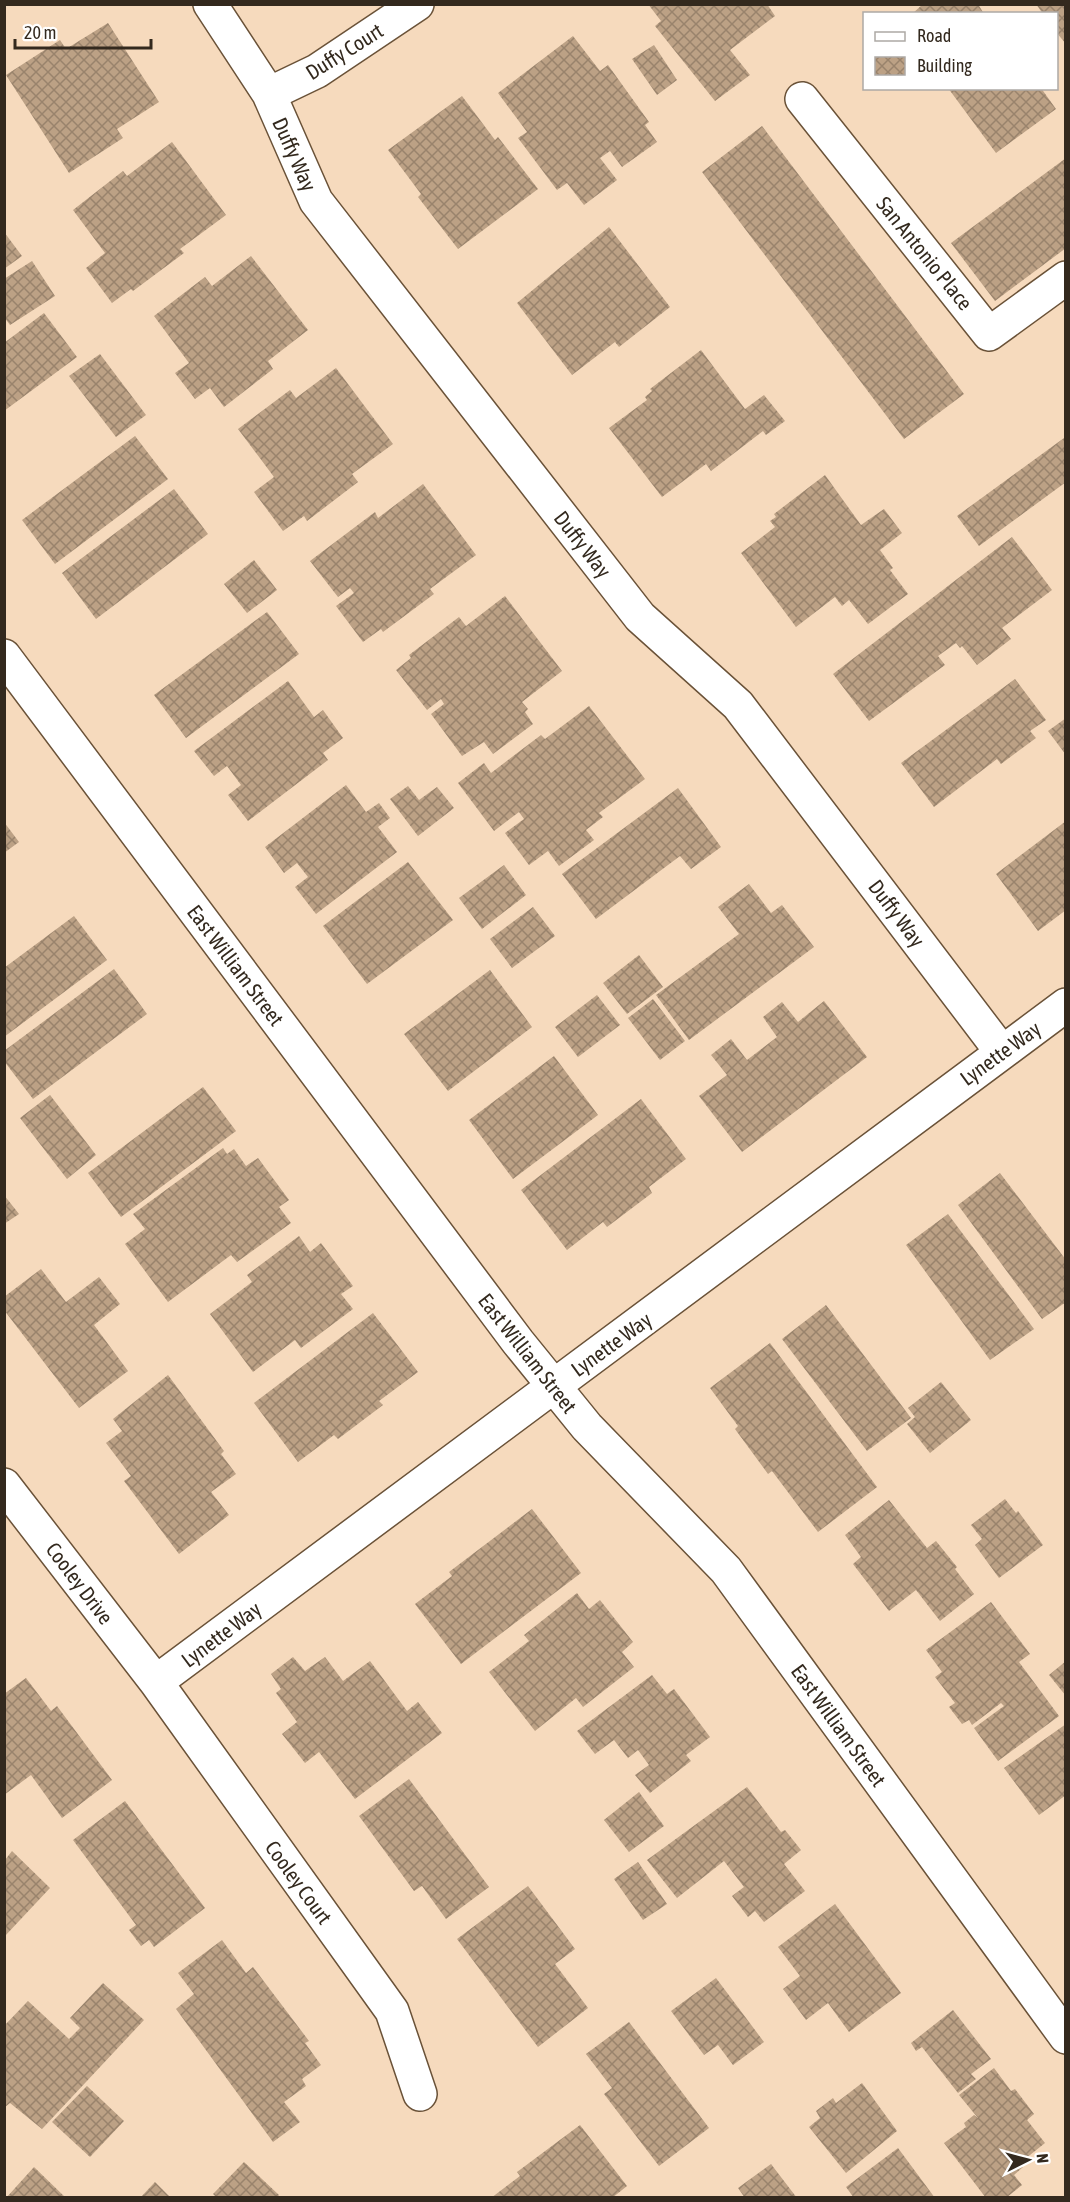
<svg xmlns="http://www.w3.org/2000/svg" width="1070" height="2202" viewBox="0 0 1070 2202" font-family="'Asap Condensed',sans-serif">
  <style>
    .building { fill: url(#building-cross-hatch) }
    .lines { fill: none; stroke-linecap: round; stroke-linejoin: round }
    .street-casing { stroke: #6a5238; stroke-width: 36 }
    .street { stroke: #fff; stroke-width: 33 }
    .labels { text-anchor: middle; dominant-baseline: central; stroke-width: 6; stroke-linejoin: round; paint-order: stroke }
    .street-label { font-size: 21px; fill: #33291e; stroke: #fff }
  </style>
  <defs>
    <pattern id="building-cross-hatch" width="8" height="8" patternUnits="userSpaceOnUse" patternTransform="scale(1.5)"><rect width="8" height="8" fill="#bca185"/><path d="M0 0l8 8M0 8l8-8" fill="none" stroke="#99836c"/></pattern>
  </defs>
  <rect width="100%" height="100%" fill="#f6dabd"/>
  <path class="building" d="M 648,4 L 767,4 L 775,16 L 730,50 L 750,75 L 715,101 L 655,26 L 661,21 Z
    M 923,4 L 978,4 L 984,14 L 912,14 Z
    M 1036,4 L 1066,4 L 1066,44 L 1056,32 L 1056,14 L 1043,14 Z
    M 108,23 L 159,102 L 117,129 L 123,138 L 69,173 L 6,75 L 60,40 L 66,49 Z
    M 573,36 L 600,71 L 608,65 L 649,122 L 645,125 L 657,142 L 622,167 L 610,151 L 600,158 L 617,180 L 584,205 L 567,183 L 557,190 L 518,138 L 527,132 L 498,93 Z
    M 654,45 L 677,80 L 657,95 L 632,59 Z
    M 948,88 L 1041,88 L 1056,109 L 996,153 Z
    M 462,96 L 495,140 L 498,137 L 538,189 L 458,249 L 418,197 L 421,194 L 388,150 Z
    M 762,126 L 964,394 L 904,439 L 702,172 Z
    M 172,142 L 226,215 L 180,249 L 184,253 L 133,291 L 131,289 L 112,303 L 86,268 L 105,253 L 73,210 L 123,171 L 127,176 Z
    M 1066,158 L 1066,248 L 995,301 L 951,243 Z
    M 609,227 L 670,307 L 619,347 L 615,342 L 572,375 L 517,303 Z
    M 4,232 L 22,256 L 4,269 Z
    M 251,256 L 308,330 L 268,361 L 273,369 L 224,407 L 210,388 L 195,399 L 175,373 L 189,363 L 154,316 L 205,277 L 212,286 Z
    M 32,261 L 55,296 L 10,325 L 4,317 L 4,279 Z
    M 44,313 L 77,357 L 4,411 L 4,343 Z
    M 701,350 L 745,409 L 764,395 L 785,421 L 766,435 L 763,431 L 711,471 L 706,464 L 662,497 L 609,428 L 647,400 L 645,397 L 652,391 L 650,389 Z
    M 100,354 L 146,415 L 116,437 L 69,376 Z
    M 336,368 L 393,444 L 352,474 L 358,482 L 307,521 L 304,516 L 283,531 L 254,492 L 274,477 L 238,429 L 290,390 L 296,398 Z
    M 135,436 L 168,479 L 55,564 L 22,520 Z
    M 1064,438 L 1066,482 L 979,546 L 957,516 Z
    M 825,475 L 861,525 L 884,509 L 902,533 L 880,550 L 893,568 L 890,570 L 908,594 L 868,624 L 849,600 L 842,606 L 835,597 L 796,627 L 741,553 L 775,527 L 770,521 L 776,517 L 774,514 Z
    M 423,484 L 476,555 L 430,589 L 434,594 L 383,632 L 381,629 L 363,642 L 336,606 L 354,593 L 350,588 L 338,597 L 310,561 L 375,512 L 378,518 Z
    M 174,489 L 208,534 L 96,619 L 62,573 Z
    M 1012,537 L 1052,590 L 1002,628 L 1011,639 L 977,665 L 962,646 L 960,648 L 956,643 L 938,656 L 945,665 L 869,721 L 833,674 Z
    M 254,560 L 277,590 L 247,613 L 224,584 Z
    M 505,596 L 562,671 L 522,702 L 528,709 L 525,712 L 533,724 L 493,754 L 484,742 L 462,756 L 431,714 L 444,704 L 441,699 L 427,710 L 396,670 L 411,658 L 409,655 L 459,617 L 466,626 Z
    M 267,612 L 299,654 L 186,738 L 154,695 Z
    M 1015,679 L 1046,720 L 1030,731 L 1036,738 L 1001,764 L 997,759 L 934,807 L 901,763 Z
    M 288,681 L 314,717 L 323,710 L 343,738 L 323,753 L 328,760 L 248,821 L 228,795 L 241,785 L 227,766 L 214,776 L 194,751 Z
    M 589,706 L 645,779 L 599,813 L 603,817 L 586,830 L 594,840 L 559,866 L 548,851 L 529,865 L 505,833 L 524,819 L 519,812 L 494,831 L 458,783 L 484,763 L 491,773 L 541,735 L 545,739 Z
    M 1066,718 L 1066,755 L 1048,731 Z
    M 346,785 L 366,812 L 379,803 L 390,818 L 378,827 L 397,852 L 316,914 L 295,887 L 308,877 L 297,863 L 284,873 L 265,847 Z
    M 408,786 L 419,800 L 437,787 L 454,808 L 418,836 L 390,799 Z
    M 678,788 L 721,847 L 691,869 L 680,856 L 596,919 L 562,874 Z
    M 1066,821 L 1066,910 L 1038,931 L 996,874 Z
    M 4,822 L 19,842 L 4,853 Z
    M 408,862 L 453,920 L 367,984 L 323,926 Z
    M 504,865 L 526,895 L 482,929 L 459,898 Z
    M 749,884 L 771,913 L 782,905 L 814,947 L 689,1040 L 656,995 L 739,934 L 718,907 Z
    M 533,907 L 555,936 L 512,968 L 490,939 Z
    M 74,916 L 107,960 L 4,1037 L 4,968 Z
    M 639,955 L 663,987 L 627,1014 L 603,983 Z
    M 114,969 L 147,1014 L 33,1099 L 4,1061 L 4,1051 Z
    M 490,970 L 532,1027 L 448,1091 L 404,1034 Z
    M 597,995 L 620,1025 L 578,1057 L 555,1027 Z
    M 653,999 L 685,1041 L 660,1060 L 628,1018 Z
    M 824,1001 L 867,1057 L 742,1152 L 699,1096 L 727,1075 L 711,1055 L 731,1039 L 747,1060 L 777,1037 L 763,1017 L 782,1002 L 798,1022 Z
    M 554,1056 L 598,1115 L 513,1179 L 469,1120 Z
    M 203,1087 L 236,1131 L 121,1217 L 88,1173 Z
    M 50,1095 L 96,1155 L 67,1179 L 20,1118 Z
    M 641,1099 L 686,1159 L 649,1187 L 652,1193 L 607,1227 L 603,1222 L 567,1250 L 521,1190 Z
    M 223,1148 L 227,1154 L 234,1149 L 246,1166 L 258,1158 L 289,1200 L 279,1207 L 291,1223 L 237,1262 L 231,1255 L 168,1302 L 125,1244 L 145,1229 L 133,1214 Z
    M 1000,1173 L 1066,1260 L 1066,1302 L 1042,1319 L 958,1205 Z
    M 4,1195 L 19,1214 L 4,1224 Z
    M 948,1214 L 1034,1329 L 990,1360 L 906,1245 Z
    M 299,1236 L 310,1252 L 321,1243 L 353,1286 L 341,1294 L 353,1309 L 301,1348 L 295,1340 L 253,1372 L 210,1314 L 252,1282 L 247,1275 Z
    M 41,1269 L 66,1302 L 99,1277 L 120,1304 L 94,1325 L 128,1371 L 79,1408 L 4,1310 L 4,1297 Z
    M 826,1305 L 911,1418 L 867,1451 L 782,1339 Z
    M 373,1313 L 418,1372 L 379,1401 L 383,1405 L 338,1439 L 334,1435 L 298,1462 L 254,1403 Z
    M 770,1343 L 877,1487 L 818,1532 L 772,1471 L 768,1474 L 735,1429 L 738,1426 L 710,1388 Z
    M 168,1375 L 224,1451 L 221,1454 L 236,1474 L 211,1492 L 229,1515 L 179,1554 L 124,1481 L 131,1476 L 106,1443 L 122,1431 L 113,1419 Z
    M 941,1382 L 971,1420 L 930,1453 L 907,1424 L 915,1417 L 908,1408 Z
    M 1005,1499 L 1016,1513 L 1018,1511 L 1043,1545 L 999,1578 L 975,1545 L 982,1539 L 971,1525 Z
    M 889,1500 L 927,1548 L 936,1541 L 957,1567 L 955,1569 L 974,1594 L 940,1621 L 916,1590 L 889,1611 L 853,1564 L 861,1557 L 845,1535 Z
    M 532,1509 L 581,1573 L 461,1664 L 415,1604 L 452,1576 L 449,1572 Z
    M 577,1593 L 589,1609 L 600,1600 L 633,1642 L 622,1652 L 634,1667 L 583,1707 L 576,1698 L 535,1731 L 489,1672 L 529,1641 L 524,1635 Z
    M 991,1602 L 1030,1654 L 1019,1662 L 1059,1716 L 998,1761 L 974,1728 L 1004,1706 L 1001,1703 L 972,1725 L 969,1720 L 962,1724 L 949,1707 L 955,1703 L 935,1677 L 942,1672 L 926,1650 Z
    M 293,1657 L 305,1671 L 325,1657 L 343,1681 L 370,1661 L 407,1711 L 418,1702 L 442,1733 L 355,1799 L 319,1752 L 305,1763 L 282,1734 L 297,1722 L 276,1693 L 281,1689 L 271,1674 Z
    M 1066,1661 L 1066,1696 L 1049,1675 Z
    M 652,1675 L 667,1694 L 674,1689 L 710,1737 L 686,1755 L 691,1761 L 650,1793 L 635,1775 L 649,1765 L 638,1750 L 628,1758 L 614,1740 L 595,1754 L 577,1731 Z
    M 26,1678 L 51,1711 L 57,1706 L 112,1780 L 62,1818 L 31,1775 L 4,1795 L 4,1694 Z
    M 1066,1724 L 1066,1795 L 1039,1815 L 1004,1768 Z
    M 409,1779 L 489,1887 L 446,1919 L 422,1886 L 414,1891 L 359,1816 Z
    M 747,1787 L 781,1832 L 785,1830 L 801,1850 L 784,1864 L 805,1891 L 764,1922 L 755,1911 L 748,1917 L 732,1896 L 744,1887 L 724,1861 L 677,1898 L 647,1860 Z
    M 639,1792 L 664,1826 L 629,1852 L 604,1820 Z
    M 125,1801 L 205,1908 L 154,1947 L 149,1940 L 141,1946 L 129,1930 L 136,1925 L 73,1840 Z
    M 12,1851 L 50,1888 L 5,1936 L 5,1860 Z
    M 638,1862 L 667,1904 L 643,1920 L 614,1879 Z
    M 528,1886 L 575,1949 L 555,1964 L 588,2008 L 538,2047 L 457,1939 Z
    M 835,1904 L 901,1993 L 849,2032 L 828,2003 L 806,2020 L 783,1989 L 800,1976 L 778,1947 Z
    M 222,1940 L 246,1973 L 253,1967 L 309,2041 L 305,2043 L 321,2065 L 302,2079 L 306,2086 L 284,2102 L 300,2122 L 273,2142 L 176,2009 L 194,1994 L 178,1973 Z
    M 716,1978 L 764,2042 L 733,2065 L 718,2045 L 704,2055 L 671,2011 Z
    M 103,1983 L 144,2020 L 42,2129 L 10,2103 L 4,2108 L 4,2026 L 28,2001 L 69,2039 L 80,2028 L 70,2018 Z
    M 953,2010 L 991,2059 L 971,2074 L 976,2079 L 958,2093 L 922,2047 L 916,2051 L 911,2043 Z
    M 629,2022 L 709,2128 L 659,2166 L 604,2094 L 612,2088 L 586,2054 Z
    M 994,2068 L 1011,2091 L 1015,2089 L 1034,2114 L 1027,2120 L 1045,2143 L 1020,2163 L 1023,2167 L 1014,2175 L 1022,2185 L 1006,2198 L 986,2198 L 944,2143 L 966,2127 L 964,2123 L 974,2115 L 978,2118 L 959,2095 Z
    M 862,2083 L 897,2131 L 846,2173 L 809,2127 L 820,2118 L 816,2111 L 833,2098 L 836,2103 Z
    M 87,2086 L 124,2121 L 90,2157 L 52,2122 Z
    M 580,2125 L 627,2186 L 612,2198 L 491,2198 L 520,2176 L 517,2172 Z
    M 898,2148 L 935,2198 L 854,2198 L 846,2187 Z
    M 244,2162 L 279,2195 L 277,2198 L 217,2198 L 213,2194 Z
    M 771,2164 L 797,2198 L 745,2198 L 738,2188 Z
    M 34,2167 L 66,2198 L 6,2198 Z
    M 155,2182 L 171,2198 L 140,2198 Z"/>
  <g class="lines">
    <defs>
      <path id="street" d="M 210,4 L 269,94 L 316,201 L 640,617 L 738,705 L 1001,1051
        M 269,94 L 317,71 L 417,4
        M 802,99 L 989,334 L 1066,278
        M 4,656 L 518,1342 L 587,1427 L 726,1570 L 1066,2037
        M 4,1485 L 156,1682 L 392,2011 L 420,2094
        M 156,1682 L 1066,1005"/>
    </defs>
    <use href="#street" class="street-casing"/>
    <use href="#street" class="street"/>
  </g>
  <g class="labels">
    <g class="street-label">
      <text transform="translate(344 51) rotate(-32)">Duffy Court</text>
      <text transform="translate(295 154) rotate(66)">Duffy Way</text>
      <text transform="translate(925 253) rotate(51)">San Antonio Place</text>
      <text transform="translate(583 544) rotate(52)">Duffy Way</text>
      <text transform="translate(897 913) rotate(53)">Duffy Way</text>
      <text transform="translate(236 965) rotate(53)">East William Street</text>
      <text transform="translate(1000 1053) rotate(-36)">Lynette Way</text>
      <text transform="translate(611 1344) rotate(-36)">Lynette Way</text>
      <text transform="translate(528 1353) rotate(52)">East William Street</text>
      <text transform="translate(80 1583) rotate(53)">Cooley Drive</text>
      <text transform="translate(221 1634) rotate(-37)">Lynette Way</text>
      <text transform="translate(839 1725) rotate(54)">East William Street</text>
      <text transform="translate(299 1882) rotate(54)">Cooley Court</text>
    </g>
  </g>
  <rect width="1070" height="2202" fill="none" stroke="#33291e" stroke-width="12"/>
  <rect x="863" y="12" width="195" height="78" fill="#ffffff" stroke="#ada9a5" stroke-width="1.5"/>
  <rect x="875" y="32" width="30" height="9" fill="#ffffff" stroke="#ada9a5" stroke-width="1.5"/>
  <text x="917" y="42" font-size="18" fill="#33291e">Road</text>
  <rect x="875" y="57" width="30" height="18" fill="url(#building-cross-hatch)" stroke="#ada9a5" stroke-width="1.5"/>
  <text x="917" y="72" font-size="18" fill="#33291e">Building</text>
  <g transform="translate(1028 2160) rotate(84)" stroke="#ffffff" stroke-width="4.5" paint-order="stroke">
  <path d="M0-4.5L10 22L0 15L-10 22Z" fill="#33291e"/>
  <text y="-9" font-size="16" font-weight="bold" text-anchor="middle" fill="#33291e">N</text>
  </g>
  <path d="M15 39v9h136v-9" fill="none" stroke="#33291e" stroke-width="3"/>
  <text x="24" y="39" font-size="18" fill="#33291e" stroke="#ffffff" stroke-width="4.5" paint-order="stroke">20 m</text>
</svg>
